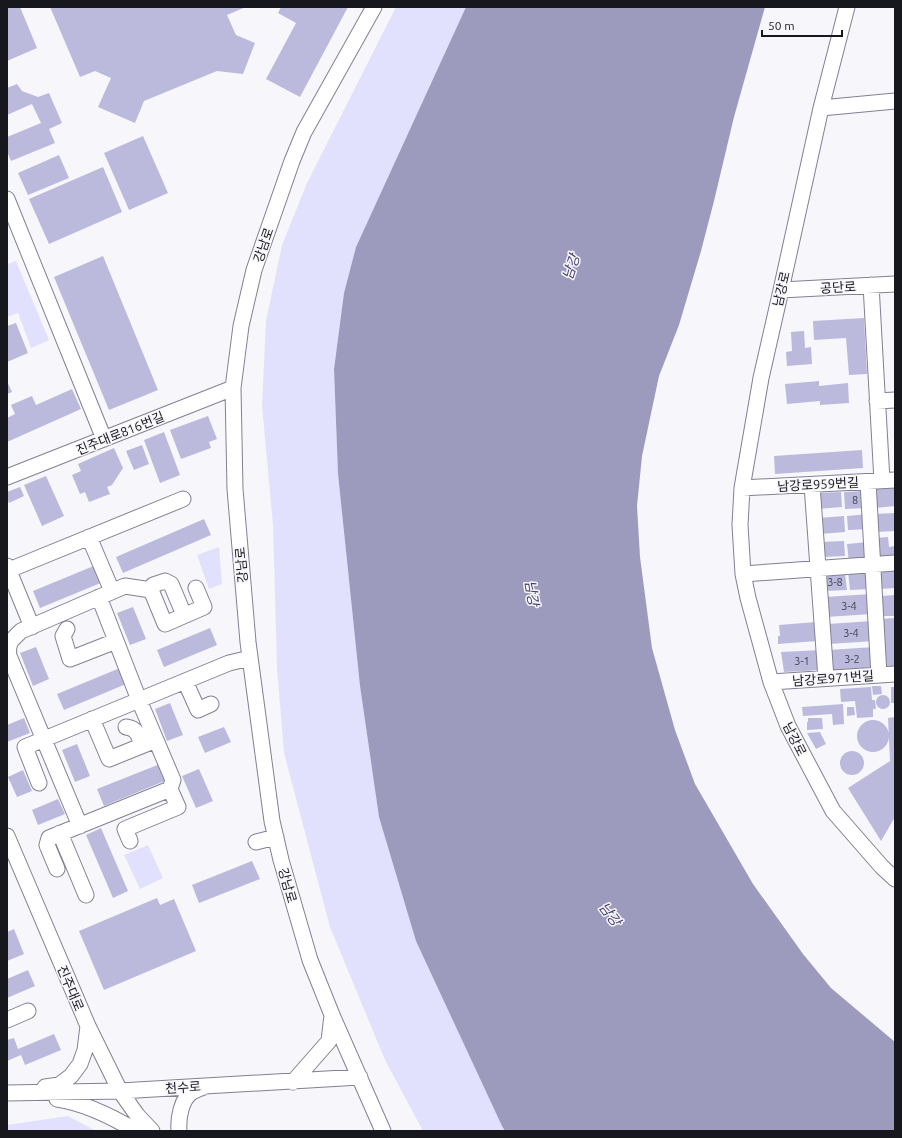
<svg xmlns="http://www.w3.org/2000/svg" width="902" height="1138" viewBox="0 0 902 1138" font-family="Ubuntu,'Noto Sans KR',sans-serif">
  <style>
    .green { fill: #e2e1fd }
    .water { fill: #9d9bbd }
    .building { fill: #bbbadd }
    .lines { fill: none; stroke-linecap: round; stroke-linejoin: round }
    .minor-casing { stroke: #818094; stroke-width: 17 }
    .minor { stroke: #fff; stroke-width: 15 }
    .labels { text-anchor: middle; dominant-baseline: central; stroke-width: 3; stroke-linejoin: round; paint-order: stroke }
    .number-label { font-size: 11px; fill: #40404e }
    .street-label { font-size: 13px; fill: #17171e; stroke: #f7f6fb }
    .water-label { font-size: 14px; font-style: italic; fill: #433e6e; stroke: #f7f6fb }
  </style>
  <rect width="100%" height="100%" fill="#f7f6fb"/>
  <path class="green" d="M 396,7 L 466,7 L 356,247 L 344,293 L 334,369 L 338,474 L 360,686 L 379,817 L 502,1125 L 505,1131 L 423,1131 L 385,1060 L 330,927 L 284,753 L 277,668 L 273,525 L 262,406 L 266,321 L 282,245 L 307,183 Z
    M 16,261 L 49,340 L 31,348 L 18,313 L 7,317 L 7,264 Z
    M 219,547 L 222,584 L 209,589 L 197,555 Z
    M 148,845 L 163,878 L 140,889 L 124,855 Z
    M 68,1116 L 96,1131 L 7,1131 L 7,1125 Z"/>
  <path class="water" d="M 466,7 L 765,7 L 734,117 L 714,201 L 701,251 L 679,325 L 659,376 L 642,456 L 637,506 L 640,557 L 652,648 L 675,730 L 695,784 L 753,884 L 803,954 L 831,988 L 895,1042 L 895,1131 L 505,1131 L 502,1126 L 416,941 L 379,817 L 360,686 L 338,474 L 334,369 L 344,293 L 356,247 Z"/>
  <path class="building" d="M 7,7 L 20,7 L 37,48 L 7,61 Z
    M 50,7 L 246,7 L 227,15 L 236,35 L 255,43 L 243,74 L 217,71 L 144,101 L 135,123 L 98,107 L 111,78 L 95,71 L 80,77 Z
    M 281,7 L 348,7 L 300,97 L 266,79 L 296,23 L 278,13 Z
    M 17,84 L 22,91 L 38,97 L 49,93 L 62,123 L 49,129 L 55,143 L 11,161 L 7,151 L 7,137 L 41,123 L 32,104 L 7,115 L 7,88 Z
    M 143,136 L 168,193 L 129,210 L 104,153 Z
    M 59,155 L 69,178 L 28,195 L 18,173 Z
    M 103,167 L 122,212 L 49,244 L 29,199 Z
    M 103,256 L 158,390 L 109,410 L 54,277 Z
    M 864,318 L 867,374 L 849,375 L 846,338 L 814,340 L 813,321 Z
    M 16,323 L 28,353 L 7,362 L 7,326 Z
    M 804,331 L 805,348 L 811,347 L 812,364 L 787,366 L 786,352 L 792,351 L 791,332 Z
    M 7,381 L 12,392 L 7,394 Z
    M 819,381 L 819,386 L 848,383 L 849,403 L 820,405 L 820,401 L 787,404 L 785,384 Z
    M 72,389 L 81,409 L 7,442 L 7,418 L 15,414 L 11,405 L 32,396 L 36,405 Z
    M 208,416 L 217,439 L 209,442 L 211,448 L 181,459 L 170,430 Z
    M 164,432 L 180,475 L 160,483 L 144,440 Z
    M 142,445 L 149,464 L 134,470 L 126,451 Z
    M 114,448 L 123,468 L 112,485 L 107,487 L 110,494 L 89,502 L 85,492 L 80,494 L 72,475 L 81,471 L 78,464 Z
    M 862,450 L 863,468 L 775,474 L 774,456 Z
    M 46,476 L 64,516 L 42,526 L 24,485 Z
    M 20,487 L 24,496 L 9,503 L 7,498 L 7,492 Z
    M 895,488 L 895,506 L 875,508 L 873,489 Z
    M 865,491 L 866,508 L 845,509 L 844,492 Z
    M 841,492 L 842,507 L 818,509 L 817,493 Z
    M 895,513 L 895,531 L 876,532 L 875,514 Z
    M 868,514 L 869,529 L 848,530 L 847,516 Z
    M 844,516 L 845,532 L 820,534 L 819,518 Z
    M 204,519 L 211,535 L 123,573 L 116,557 Z
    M 888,537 L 889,547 L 895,546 L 895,559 L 878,560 L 877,538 Z
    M 844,541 L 845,556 L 822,557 L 821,542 Z
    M 868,542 L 869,561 L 849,563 L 847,544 Z
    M 96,565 L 103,582 L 40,608 L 33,591 Z
    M 895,568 L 895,588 L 880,589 L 879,569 Z
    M 869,571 L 870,589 L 850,590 L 848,572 Z
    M 845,573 L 847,590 L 824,591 L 823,574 Z
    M 871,594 L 872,614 L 826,617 L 825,597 Z
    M 895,595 L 895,616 L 882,616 L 881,596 Z
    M 133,607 L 146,639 L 130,645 L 117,613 Z
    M 895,618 L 895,666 L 883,667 L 880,619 Z
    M 872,621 L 874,641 L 829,644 L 828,624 Z
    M 816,622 L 817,641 L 778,644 L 778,636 L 780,636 L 779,625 Z
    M 210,628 L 217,645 L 164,667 L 157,650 Z
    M 36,647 L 49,679 L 33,686 L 20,653 Z
    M 874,647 L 875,668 L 831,671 L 829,650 Z
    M 821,650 L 823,670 L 784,672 L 781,652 Z
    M 120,668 L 126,684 L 64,710 L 57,694 Z
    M 872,686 L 881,686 L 882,694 L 873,695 Z
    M 871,687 L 872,700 L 875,700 L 876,709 L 873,709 L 873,717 L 857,718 L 855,701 L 841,702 L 840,689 Z
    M 891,687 L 895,687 L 895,703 L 891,703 Z
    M876 702a7 7 0 1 1 14 0a7 7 0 1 1-14 0Z
    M 170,703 L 183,735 L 167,741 L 155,709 Z
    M 843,704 L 844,724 L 833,725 L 832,714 L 803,716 L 802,707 Z
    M 847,707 L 854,707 L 855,715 L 847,716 Z
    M 895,717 L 895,817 L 881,841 L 848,788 L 890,761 L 888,718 Z
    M 24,718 L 30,733 L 7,742 L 7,725 Z
    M 808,718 L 822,718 L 823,729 L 807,730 L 807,722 L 808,722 Z
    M857 736a16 16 0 1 1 32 0a16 16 0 1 1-32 0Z
    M 224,727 L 231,742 L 205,753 L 198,737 Z
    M 820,732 L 826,744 L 816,749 L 807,733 Z
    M 77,744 L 90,776 L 75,782 L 62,750 Z
    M840 763a12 12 0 1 1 24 0a12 12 0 1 1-24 0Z
    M 160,764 L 167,780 L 104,806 L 97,789 Z
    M 199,769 L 213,801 L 196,808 L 182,776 Z
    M 23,770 L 32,791 L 17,797 L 8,777 Z
    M 58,799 L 65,814 L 38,825 L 32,810 Z
    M 101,828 L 128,891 L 113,898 L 86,835 Z
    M 252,861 L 260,879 L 199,903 L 192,885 Z
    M 157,898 L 160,905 L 174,899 L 196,951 L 104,990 L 79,931 Z
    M 14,929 L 24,954 L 7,961 L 7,932 Z
    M 28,970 L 35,986 L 7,998 L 7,979 Z
    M 54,1034 L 61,1050 L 25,1065 L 21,1055 L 7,1061 L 7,1040 L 14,1038 L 18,1049 Z"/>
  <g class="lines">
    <defs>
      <path id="minor" d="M 374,7 L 304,132 L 292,161 L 254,270 L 241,326 L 233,388 L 235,489 L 248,642 L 272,821 L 281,860 L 310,960 L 332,1015 L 383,1131
        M 847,7 L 821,108 L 781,290 L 761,378 L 742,488 L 740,525 L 743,574 L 748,598 L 771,682 L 788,726 L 833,811 L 882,867 L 895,879
        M 821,108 L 895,101
        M 7,199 L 104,439
        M 871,285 L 882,481
        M 781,290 L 895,284
        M 877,401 L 895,400
        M 7,477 L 233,388
        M 868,482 L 879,675
        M 812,485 L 826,678
        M 742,488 L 895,480
        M 89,537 L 112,591
        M 7,566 L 32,627
        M 9,570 L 183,499
        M 743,574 L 895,563
        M 151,590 L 153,585 L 165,581 L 171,584 L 184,615
        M 99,597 L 139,700 L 173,780 L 170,789 L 178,807 L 125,829 L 130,841
        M 67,629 L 63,636 L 70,659 L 116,641
        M 185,681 L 198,710 L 211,704
        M 771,682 L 895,674
        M 92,719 L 109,759 L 156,740
        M 126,727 C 137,728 139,736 142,745
        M 39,783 L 25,747 L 229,663 L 250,658
        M 80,826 L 9,656 C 7,642 12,640 21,631 L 125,586 L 151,590 L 165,624 L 204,607 L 196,588
        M 60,833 L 86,895
        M 7,836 L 88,1026 L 120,1091 L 137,1115 L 152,1131
        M 256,842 L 276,837
        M 57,869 L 47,845 L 49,838 L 170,789
        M 7,1020 L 28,1011
        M 293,1082 L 329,1041 L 332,1015
        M 45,1087 L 59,1085 L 71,1076 L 80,1064 L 85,1050 L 88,1026
        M 7,1093 L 120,1091 L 360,1077
        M 57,1099 C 85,1103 111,1116 136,1131
        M 179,1131 C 178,1119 181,1099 192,1092 C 196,1090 201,1088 204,1087"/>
    </defs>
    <use href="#minor" class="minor-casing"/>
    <use href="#minor" class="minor"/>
  </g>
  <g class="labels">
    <g class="number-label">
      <text x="855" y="500">8</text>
      <text x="835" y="582">3-8</text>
      <text x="849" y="606">3-4</text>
      <text x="851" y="633">3-4</text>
      <text x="852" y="659">3-2</text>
      <text x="802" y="661">3-1</text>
    </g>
    <g class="street-label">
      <text transform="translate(263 245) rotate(-71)">강남로</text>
      <text transform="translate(838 287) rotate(-3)">공단로</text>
      <text transform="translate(781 289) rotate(-77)">남강로</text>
      <text transform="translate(120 433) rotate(-22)">진주대로816번길</text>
      <text transform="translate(818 484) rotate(-3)">남강로959번길</text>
      <text transform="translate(241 565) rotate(-95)">강남로</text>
      <text transform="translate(833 678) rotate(-4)">남강로971번길</text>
      <text transform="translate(795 739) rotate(63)">남강로</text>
      <text transform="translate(288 885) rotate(74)">강남로</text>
      <text transform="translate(71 988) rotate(67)">진주대로</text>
      <text transform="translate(183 1087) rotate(-4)">천수로</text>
    </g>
    <g class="water-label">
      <text transform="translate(571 267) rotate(-71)">남강</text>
      <text transform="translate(532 593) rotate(81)">남강</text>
      <text transform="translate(610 914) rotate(52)">남강</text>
    </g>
  </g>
  <rect width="902" height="1138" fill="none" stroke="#17171e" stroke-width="16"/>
  <path d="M762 30v6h80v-6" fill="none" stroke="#17171e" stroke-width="2"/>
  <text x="768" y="30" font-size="12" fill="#17171e" stroke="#f7f6fb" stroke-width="3" paint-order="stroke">50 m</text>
</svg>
